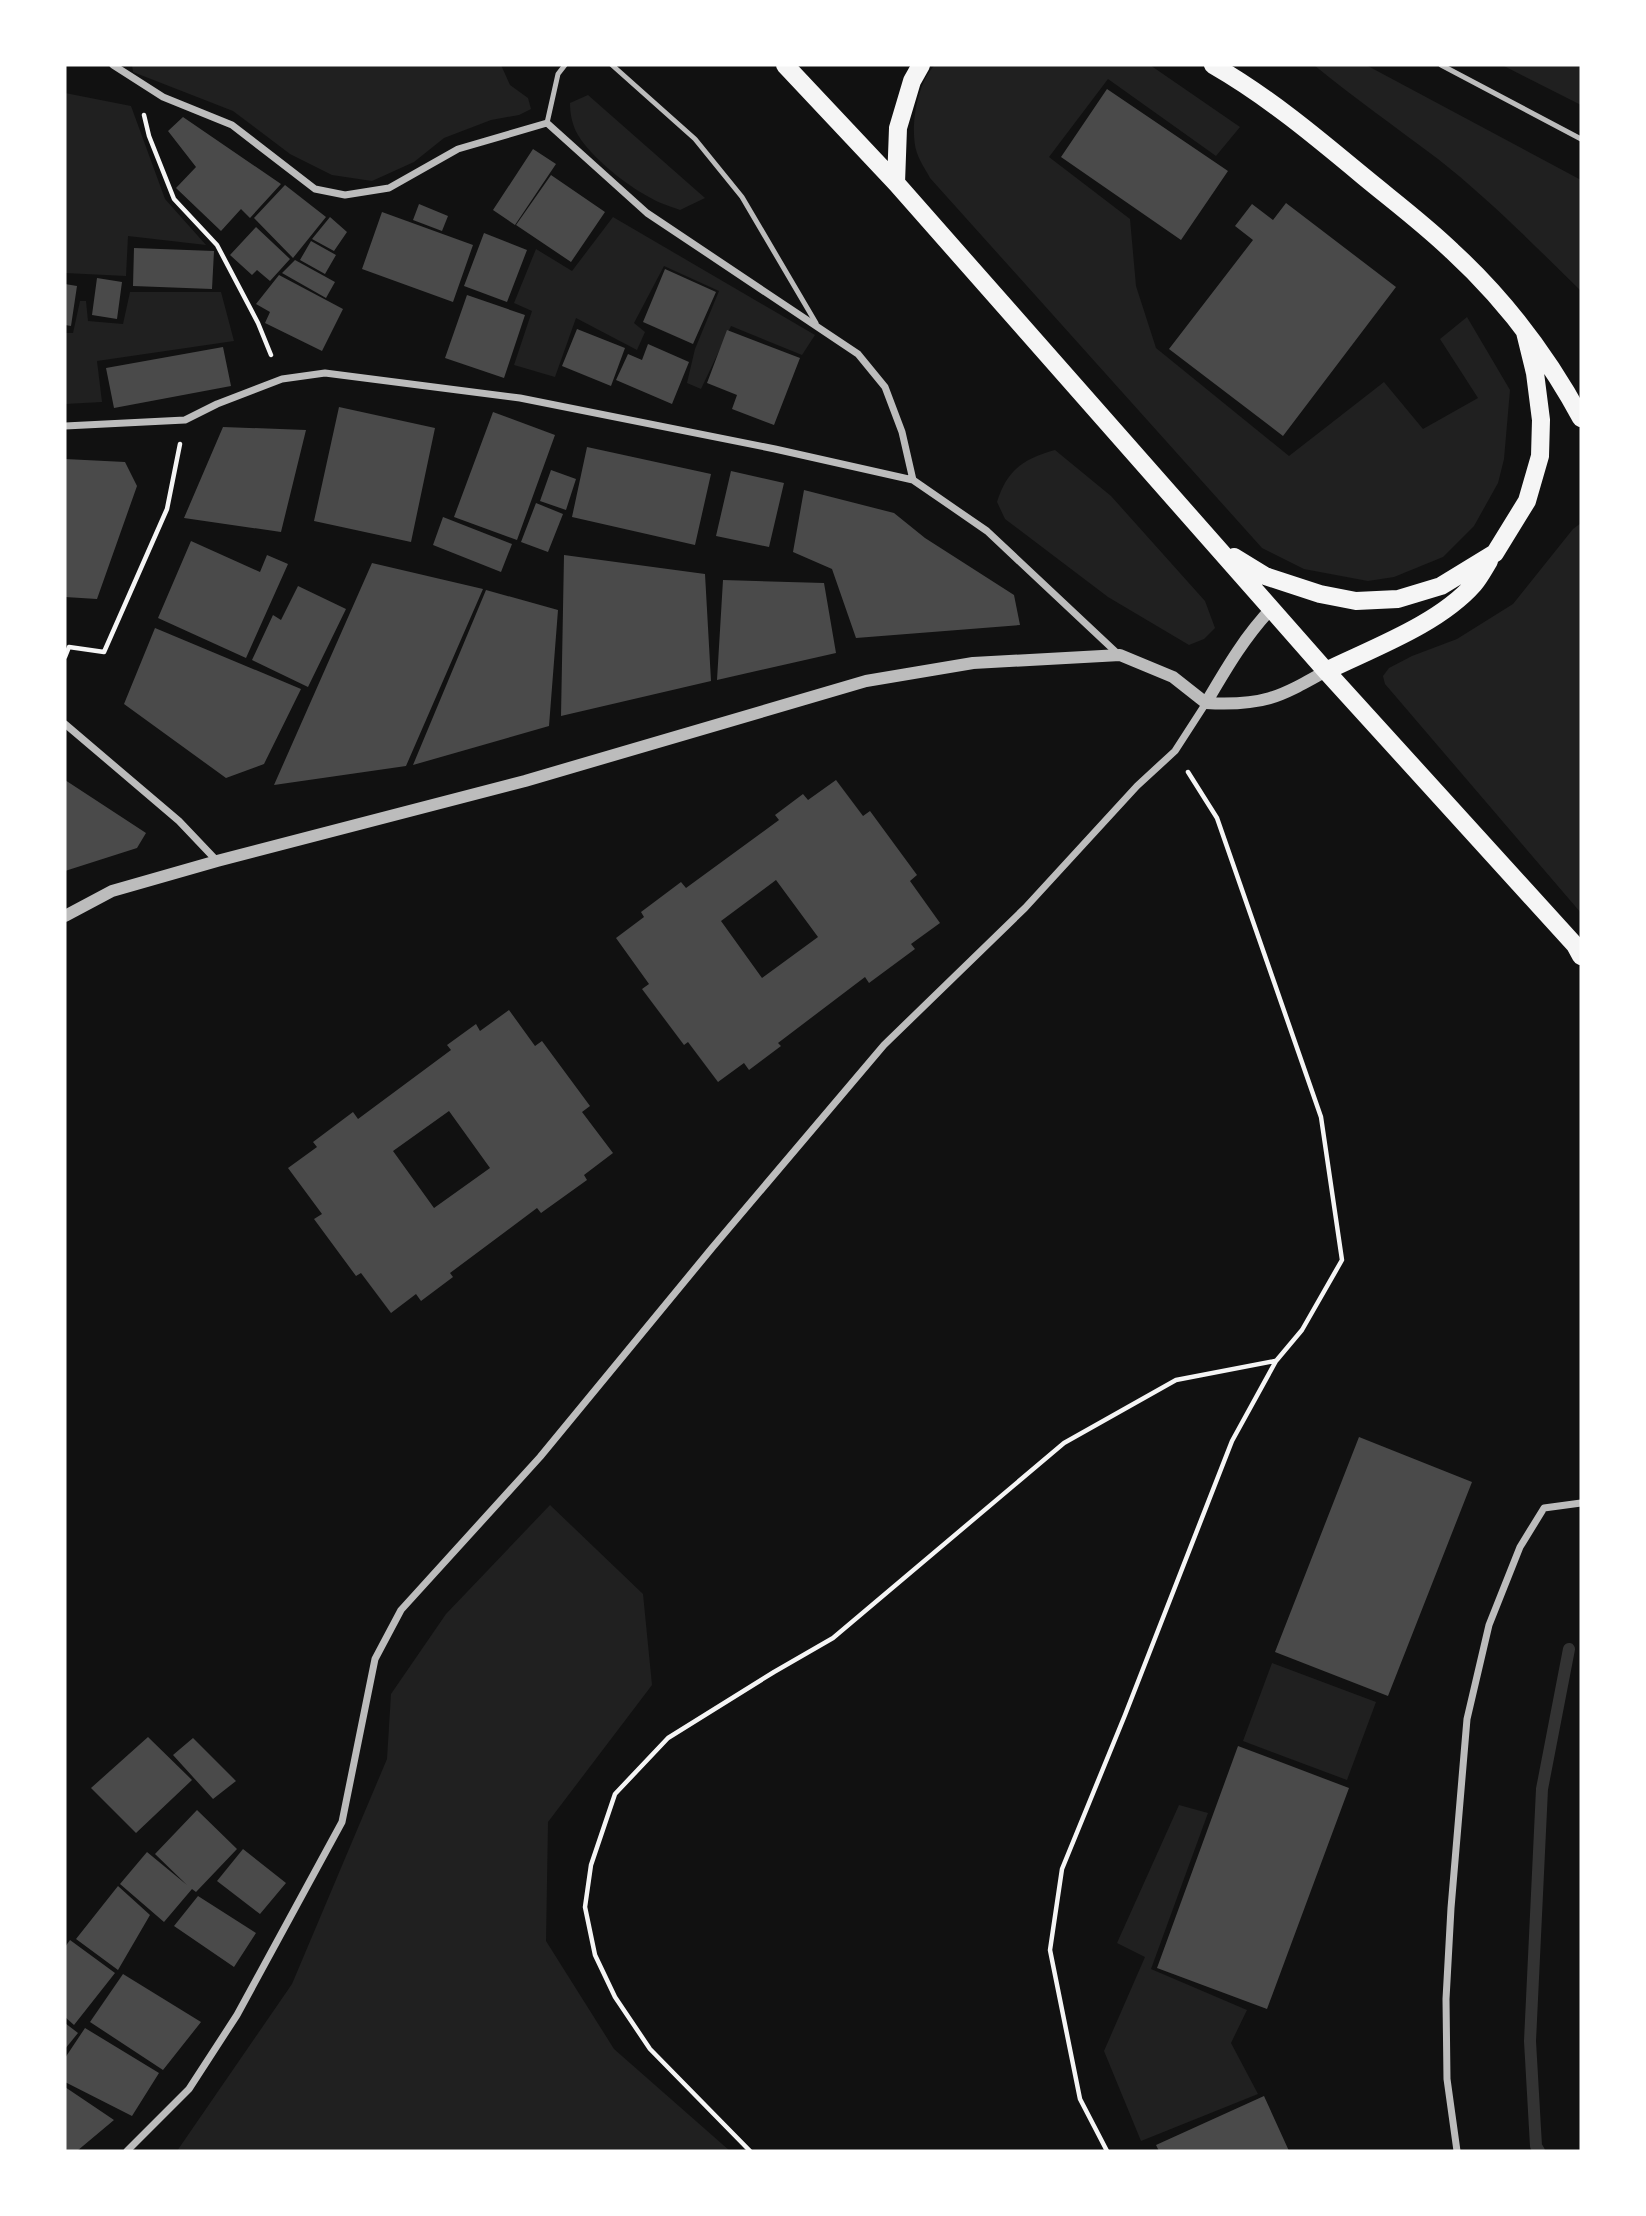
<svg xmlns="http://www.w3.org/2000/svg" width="1646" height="2216" viewBox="0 0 1646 2216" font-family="'PT Sans Narrow',sans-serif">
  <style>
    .green { fill: #202020 }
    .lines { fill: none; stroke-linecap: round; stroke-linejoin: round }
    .stream { stroke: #333; stroke-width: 12 }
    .building { fill: #4a4a4a; fill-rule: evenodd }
    .path { stroke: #f5f5f5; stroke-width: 4.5 }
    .service { stroke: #bcbcbc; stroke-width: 5 }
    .minor { stroke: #bcbcbc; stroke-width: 7 }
    .tertiary { stroke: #bcbcbc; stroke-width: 12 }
    .primary { stroke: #f5f5f5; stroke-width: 18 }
  </style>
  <rect width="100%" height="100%" fill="#111"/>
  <path class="green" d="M 132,65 L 501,65 L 510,85 L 528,98 L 531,109 L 519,115 L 491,120 L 444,138 L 414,162 L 372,181 L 332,175 L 290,154 L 233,111 L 133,72 Z
    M 935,65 L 1150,65 L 1240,127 L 1216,156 L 1108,79 L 1049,157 L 1130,219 L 1136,286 L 1156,348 L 1289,456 L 1384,382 L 1423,429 L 1478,398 L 1440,339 L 1467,317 L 1510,390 L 1504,459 L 1498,483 L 1474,526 L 1443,557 L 1394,577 L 1368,581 L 1304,569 L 1262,548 L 930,178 C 926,170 920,162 917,153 C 909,130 917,82 935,65 Z
    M 1314,65 L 1366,65 L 1581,180 L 1581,291 C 1535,246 1489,199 1438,159 C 1397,128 1354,98 1314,65 Z
    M 1502,65 L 1581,65 L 1581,105 Z
    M 65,93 L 131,106 L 165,199 L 206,245 L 128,236 L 126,276 L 65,273 Z
    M 588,95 L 705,198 L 680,210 C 670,206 658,203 649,197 C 626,185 591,157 578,135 C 572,125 570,113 570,103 Z
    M 613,217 L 815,335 L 802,355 L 731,326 L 701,389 L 687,383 L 695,349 L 719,291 L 664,266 L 634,323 L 645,332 L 637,350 L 576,318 L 555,377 L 514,365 L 532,311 L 514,303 L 536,249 L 572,271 Z
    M 130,292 L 221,292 L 234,341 L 97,361 L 102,402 L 65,404 L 65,333 L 73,333 L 80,301 L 86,301 L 88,321 L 123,324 Z
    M 1055,450 L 1111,496 L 1205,601 L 1215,628 L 1204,639 L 1189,645 L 1108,597 L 1005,519 L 997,502 C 1007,470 1023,459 1055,450 Z
    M 1581,523 L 1581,913 L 1385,684 L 1383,676 L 1389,668 L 1412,656 L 1457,639 L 1513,604 L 1573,529 Z
    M 550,1505 L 643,1594 L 652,1685 L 548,1822 L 546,1941 L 614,2049 L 730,2151 L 177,2151 L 292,1984 L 387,1759 L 391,1694 L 446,1614 Z
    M 1272,1663 L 1376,1702 L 1347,1780 L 1243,1741 Z
    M 1179,1805 L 1208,1813 L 1151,1969 L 1247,2010 L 1231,2043 L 1258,2094 L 1141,2141 L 1104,2051 L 1145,1957 L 1117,1943 Z"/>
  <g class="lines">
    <path class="stream" d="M 1539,2151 L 1536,2146 L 1530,2041 L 1542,1789 L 1569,1649"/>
  </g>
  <path class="building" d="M 1107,89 L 1228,171 L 1181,240 L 1061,157 Z
    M 183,117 L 281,184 L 250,218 L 241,209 L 221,231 L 176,188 L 196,167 L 168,131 Z
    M 533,149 L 556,164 L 515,225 L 493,210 Z
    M 551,175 L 605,212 L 571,262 L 516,225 Z
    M 285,185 L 326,217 L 293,258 L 254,218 Z
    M 1286,203 L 1396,287 L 1283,436 L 1169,349 L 1253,240 L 1235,226 L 1252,204 L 1273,220 Z
    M 419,204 L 448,216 L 442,231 L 413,220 Z
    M 382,212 L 473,245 L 453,302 L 362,269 Z
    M 330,217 L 347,232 L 334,251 L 312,239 Z
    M 256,227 L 290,259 L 270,281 L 257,270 L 252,275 L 230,255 Z
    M 484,233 L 527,250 L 507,302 L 464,286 Z
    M 311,241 L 336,255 L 325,274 L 300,260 Z
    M 134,248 L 214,251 L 212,289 L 133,286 Z
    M 295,260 L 335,282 L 326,298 L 282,273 Z
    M 665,269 L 716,292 L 693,344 L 643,322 Z
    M 279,275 L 343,309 L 322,351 L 265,323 L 270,312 L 256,304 Z
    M 97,278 L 122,282 L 117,319 L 92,315 Z
    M 65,284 L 77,286 L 71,326 L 65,325 Z
    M 467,295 L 525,315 L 504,378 L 445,358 Z
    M 577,329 L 625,348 L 611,386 L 562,366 Z
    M 727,330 L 800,358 L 774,425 L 732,409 L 737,395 L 707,383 Z
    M 648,344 L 689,362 L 672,404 L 616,380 L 628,354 L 642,360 Z
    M 223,347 L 231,386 L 114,408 L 106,368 Z
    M 339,407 L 435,428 L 411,542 L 314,521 Z
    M 493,412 L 555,435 L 517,540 L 454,517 Z
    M 223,427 L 306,430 L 281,532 L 184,518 Z
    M 587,447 L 711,474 L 695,545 L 572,517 Z
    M 65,459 L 125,462 L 137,486 L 97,599 L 65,597 Z
    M 551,470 L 576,479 L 566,510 L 540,501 Z
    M 731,471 L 784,483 L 769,547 L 716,536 Z
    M 804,490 L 894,513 L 925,538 L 1014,595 L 1020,625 L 856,638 L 832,569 L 793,552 Z
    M 536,503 L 563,514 L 548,552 L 521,542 Z
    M 443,517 L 512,544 L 501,572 L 433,545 Z
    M 191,541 L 260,572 L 267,555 L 288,564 L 246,658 L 158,618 Z
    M 564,555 L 705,574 L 711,681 L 561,716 Z
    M 372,563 L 483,589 L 406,766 L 274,785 Z
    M 723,580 L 824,583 L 836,653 L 717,680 Z
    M 298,586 L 346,609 L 308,687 L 252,660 L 273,615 L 281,620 Z
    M 486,590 L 558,610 L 549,726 L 413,765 Z
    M 155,628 L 301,689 L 264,764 L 226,778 L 124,704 Z
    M 65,780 L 146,833 L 137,848 L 65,871 Z
    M 836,780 L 863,816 L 870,811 L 917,875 L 910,881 L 940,923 L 911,944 L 915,949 L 869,983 L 865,977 L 778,1043 L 781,1046 L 749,1070 L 744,1063 L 718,1082 L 688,1042 L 684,1045 L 642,989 L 649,984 L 616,938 L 644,917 L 641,912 L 681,882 L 686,888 L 779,820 L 775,815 L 803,794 L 808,800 ZM 776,880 L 818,937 L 762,978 L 721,921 Z
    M 509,1010 L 535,1046 L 542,1041 L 590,1106 L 582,1112 L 613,1153 L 584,1175 L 587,1180 L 541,1213 L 537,1208 L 450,1273 L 453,1277 L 421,1301 L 416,1294 L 391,1313 L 361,1273 L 356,1276 L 314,1219 L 322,1214 L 288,1168 L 317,1147 L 313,1142 L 353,1112 L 358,1119 L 451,1050 L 447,1045 L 476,1024 L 480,1031 ZM 449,1111 L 490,1168 L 434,1208 L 393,1151 Z
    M 1359,1437 L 1472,1482 L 1388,1696 L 1275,1652 Z
    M 148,1737 L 192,1780 L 136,1833 L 91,1788 Z
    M 193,1738 L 236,1781 L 213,1799 L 173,1755 Z
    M 1238,1746 L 1349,1788 L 1267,2009 L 1157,1968 Z
    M 197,1810 L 237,1849 L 196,1892 L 192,1889 L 164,1922 L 120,1884 L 147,1852 L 187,1885 L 155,1854 Z
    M 243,1849 L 286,1883 L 260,1914 L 217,1881 Z
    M 118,1886 L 150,1915 L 118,1970 L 76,1939 Z
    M 198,1896 L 256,1933 L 234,1967 L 174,1926 Z
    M 70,1940 L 115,1973 L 74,2025 L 65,2017 L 65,1947 Z
    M 123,1974 L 201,2022 L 163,2070 L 90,2022 Z
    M 65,2023 L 78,2033 L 65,2049 Z
    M 85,2028 L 159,2073 L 132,2116 L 65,2082 L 65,2058 Z
    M 65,2087 L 114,2120 L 77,2151 L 65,2151 Z
    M 1264,2096 L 1289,2151 L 1159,2151 L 1156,2145 Z"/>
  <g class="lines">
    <path class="path" d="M 144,115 L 149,136 L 174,199 L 217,245 L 258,323 L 271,355
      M 65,657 L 69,647 L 104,652 L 167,509 L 180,444
      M 750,2151 L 650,2049 L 615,1997 L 595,1955 L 585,1907 L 591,1865 L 615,1794 L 668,1738 L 774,1672 L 833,1638 L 1064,1443 L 1176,1380 L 1275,1361
      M 1107,2151 L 1080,2099 L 1050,1950 L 1062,1869 L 1125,1715 L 1232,1441 L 1276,1361 L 1302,1330 L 1342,1260 L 1321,1117 L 1217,818 L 1188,772"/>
    <path class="service" d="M 612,65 L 695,139 L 742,197 L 816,323
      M 1441,65 L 1581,139
      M 547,123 L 558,74 L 565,65"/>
    <path class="minor" d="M 113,65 L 163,97 L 232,125 L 315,189 L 345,195 L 389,188 L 458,149 L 547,123 L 647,213 L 858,354 L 885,387 L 902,432 L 913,480
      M 65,426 L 185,420 L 217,404 L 282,379 L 325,373 L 520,398 L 775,449 L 913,480 L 987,531 L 1118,654
      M 65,724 L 179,821 L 217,861
      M 127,2151 L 189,2089 L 237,2015 L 342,1822 L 375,1659 L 401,1610 L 540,1457 L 712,1248 L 884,1045 L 1025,908 L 1137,786 L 1175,751 L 1206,703
      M 1457,2151 L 1447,2079 L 1446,1999 L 1451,1908 L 1467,1719 L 1489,1625 L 1520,1547 L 1544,1508 L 1581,1503"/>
    <path class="tertiary" d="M 1206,703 C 1263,706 1278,698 1326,671
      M 1206,703 C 1226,669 1245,636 1272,608
      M 65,916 L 112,891 L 217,861 L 525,781 L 866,681 L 973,663 L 1120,655 L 1173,677 L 1206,703"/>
    <path class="primary" d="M 785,65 L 896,183 L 1326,671 L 1575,945 L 1581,956
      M 1213,65 C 1267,96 1315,136 1363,176 C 1392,200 1424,224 1452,251 C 1503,298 1548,357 1581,418
      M 896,183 L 898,128 L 912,81 L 921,65
      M 1234,557 L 1265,576 L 1320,594 L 1356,601 L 1398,599 L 1441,586 L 1495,553 L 1527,501 L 1540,456 L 1541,420 L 1535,373 L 1525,332
      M 1326,671 C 1373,648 1439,624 1474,584 C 1480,577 1484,569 1489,561"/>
  </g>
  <rect width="1646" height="2216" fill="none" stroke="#ffffff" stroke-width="133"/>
</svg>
